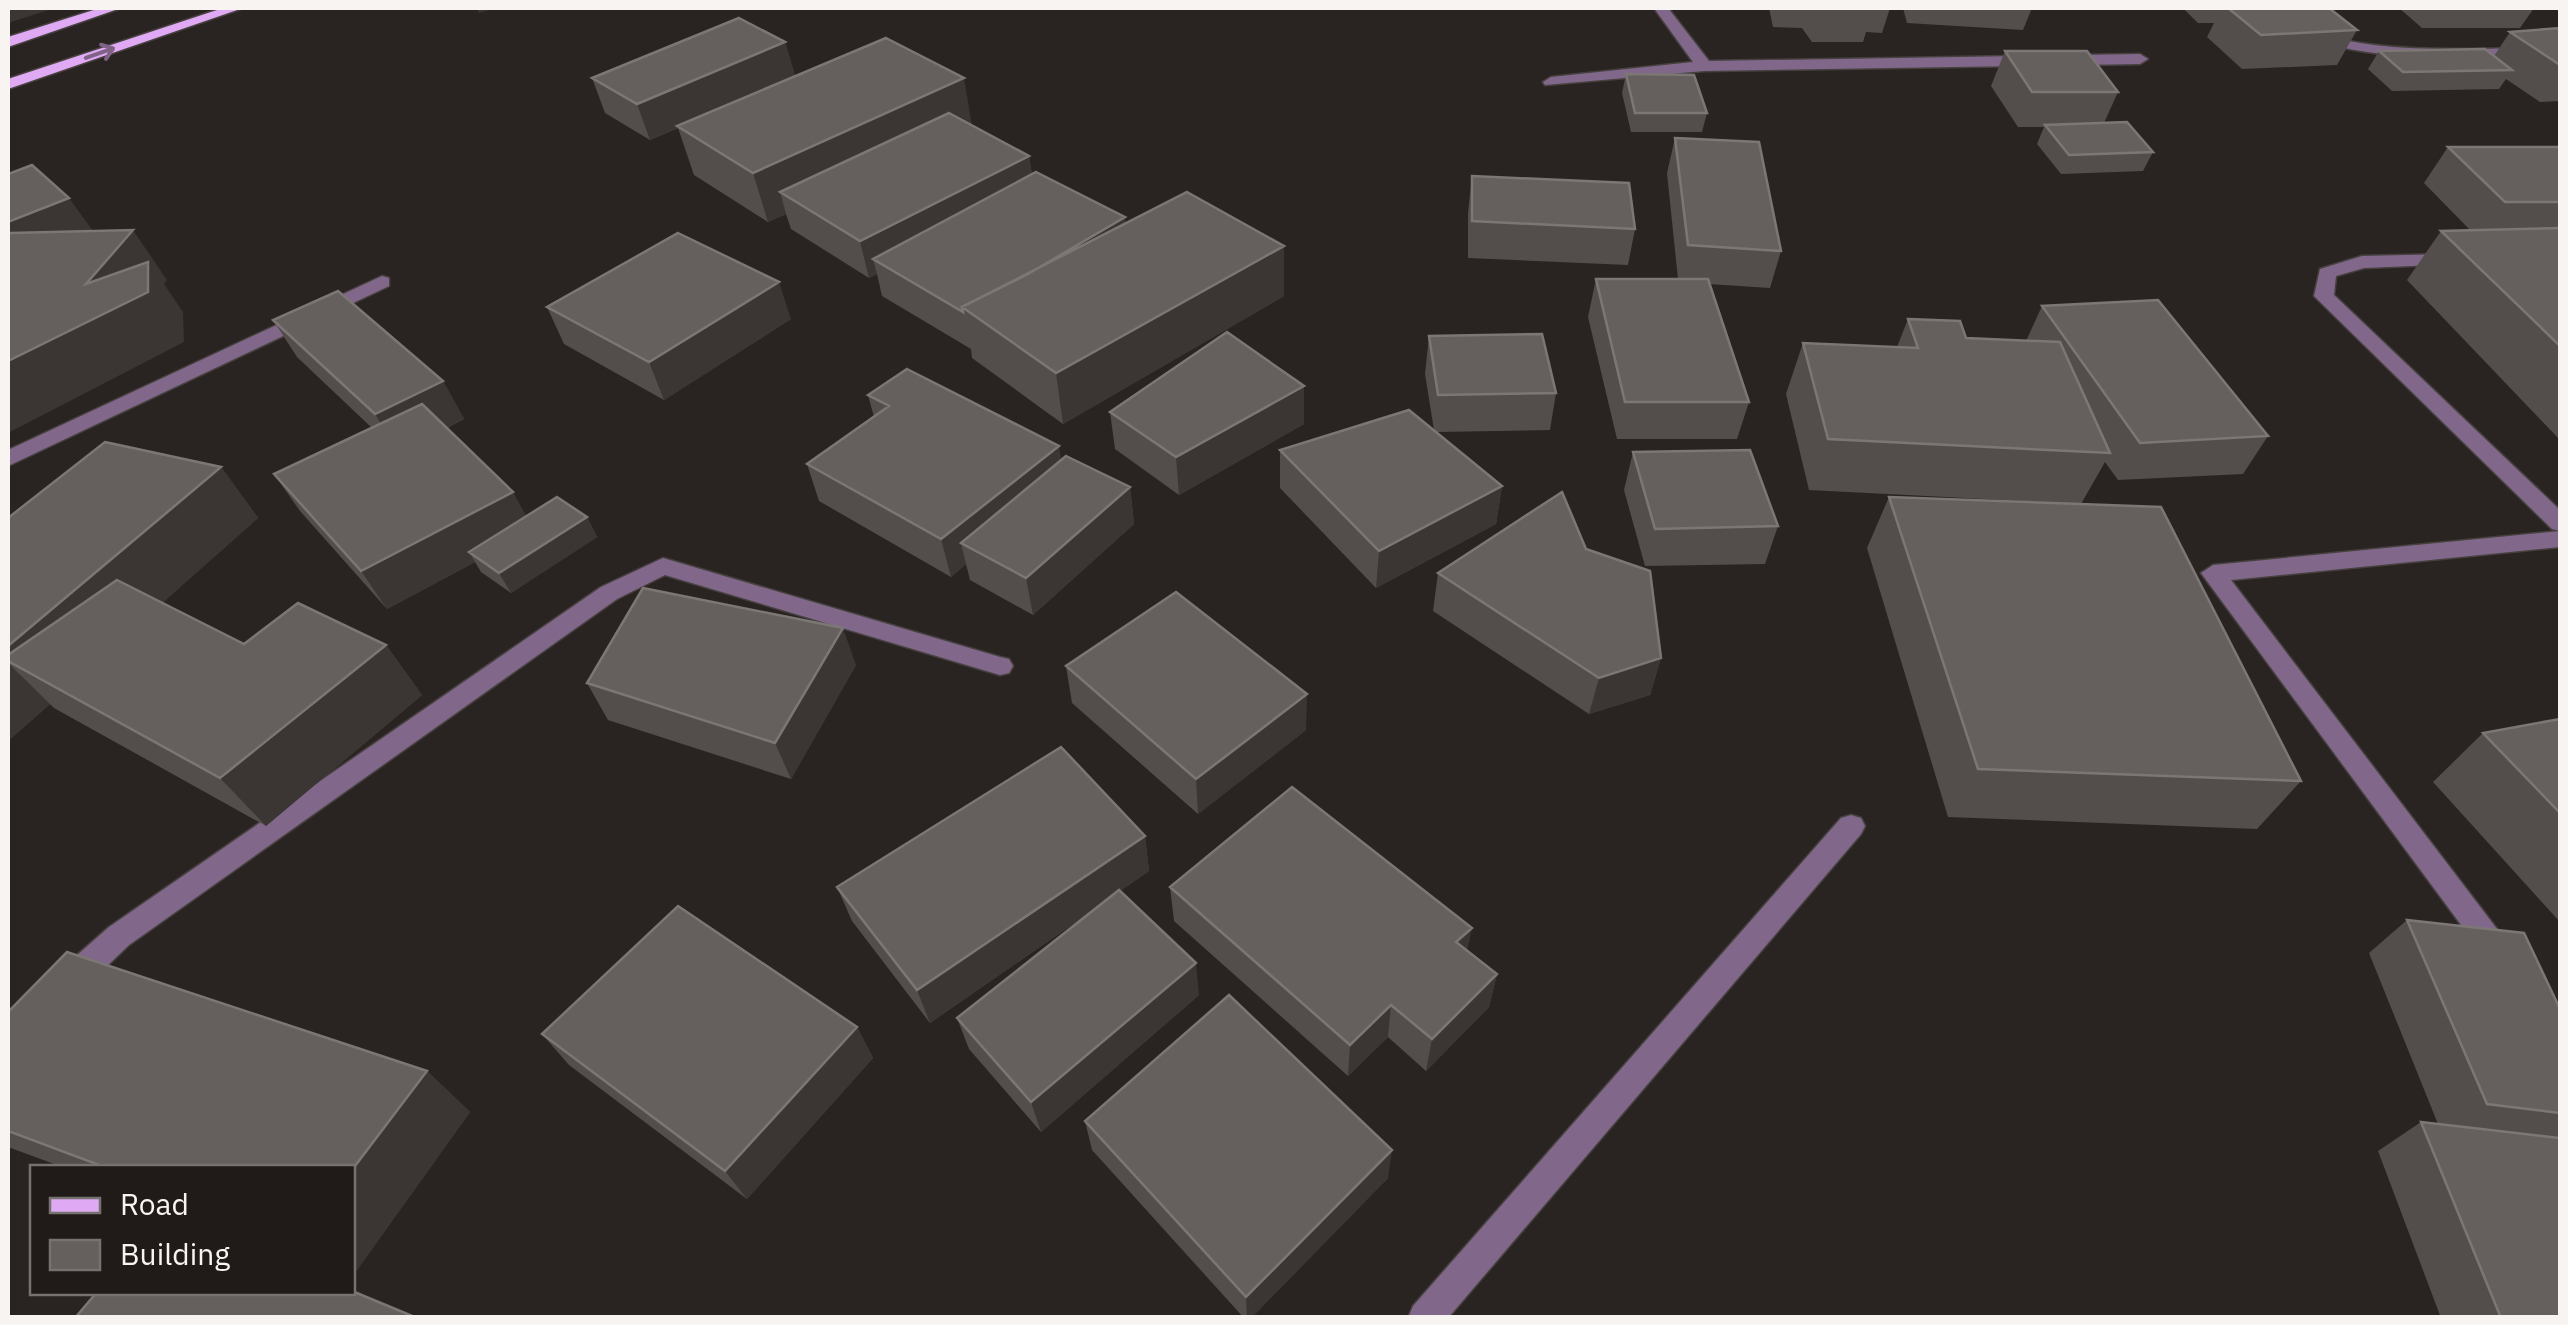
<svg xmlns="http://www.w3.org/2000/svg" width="2568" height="1325" viewBox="0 0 2568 1325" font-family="'IBM Plex Sans',sans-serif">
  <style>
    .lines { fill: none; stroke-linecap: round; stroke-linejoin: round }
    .street-casing { stroke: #46413f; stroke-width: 3 }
    .primary-casing { stroke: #46413f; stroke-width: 3 }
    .street { fill: #81688b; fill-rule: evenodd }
    .primary { fill: #dfa9f4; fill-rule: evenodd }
    .wall { fill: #534e4c }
    .shaded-wall { fill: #3b3533 }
    .building { fill: #655f5d; stroke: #7c7775; stroke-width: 2.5 }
    .oneway { stroke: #806286 }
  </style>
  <rect width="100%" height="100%" fill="#292422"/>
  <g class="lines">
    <defs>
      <path id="street" d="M 1654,8 L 1668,8 L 1709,61 L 2140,54 L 2148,59 L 2140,64 L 1704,71 L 1545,85 L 1543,82 L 1551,77 L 1693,62 Z
        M 2256,8 C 2286,6 2305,31 2334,38 C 2406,55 2487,47 2560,48 L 2560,58 C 2472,57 2325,70 2256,8 Z
        M 2451,254 L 2458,256 L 2458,264 L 2364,268 L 2336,276 L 2334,295 L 2560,510 L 2560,531 L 2552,529 L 2314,296 L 2320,269 L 2362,256 Z
        M 382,276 L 389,278 L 389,286 L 8,466 L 8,450 Z
        M 2560,531 L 2560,547 L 2231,580 L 2510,946 L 2515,955 L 2510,964 L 2500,968 L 2490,964 L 2201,573 L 2213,565 Z
        M 663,558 L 1000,657 L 1009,659 L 1013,666 L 1009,673 L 1000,675 L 665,575 L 617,599 L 129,945 L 81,991 L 70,994 L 59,991 L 55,981 L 59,971 L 109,927 L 601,587 Z
        M 1851,815 L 1861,818 L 1865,826 L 1861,834 L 1448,1318 L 1408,1318 L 1413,1306 L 1841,818 Z"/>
      <path id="primary" d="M 100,8 L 121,8 L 8,47 L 8,37 Z
        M 223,8 L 243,8 L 8,89 L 8,79 Z"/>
    </defs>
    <use href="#street" class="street-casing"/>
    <use href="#primary" class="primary-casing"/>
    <use href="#street" class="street"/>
    <use href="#primary" class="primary"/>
  </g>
  <path class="wall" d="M 1769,8 L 1890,8 L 1882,33 L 1866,32 L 1863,42 L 1812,42 L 1802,28 L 1773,27 Z
    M 1903,8 L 2032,8 L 2023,30 L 1907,23 Z
    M 2183,8 L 2329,8 L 2357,30 L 2337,65 L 2242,69 L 2207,37 L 2214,23 L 2198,23 Z
    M 2399,8 L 2534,8 L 2520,28 L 2422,28 Z
    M 2560,28 L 2560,101 L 2540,102 L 2506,79 L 2499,89 L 2392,91 L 2368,69 L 2379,51 L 2494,56 L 2510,32 Z
    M 785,42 L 795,76 L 972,126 L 1029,156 L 1032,175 L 1125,217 L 1125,224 L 1284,296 L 1063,424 L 972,358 L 971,349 L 882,296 L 877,274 L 869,278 L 791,229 L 786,214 L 768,222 L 694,175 L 678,128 L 650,140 L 605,113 L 592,78 Z
    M 2005,51 L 2118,92 L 2104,123 L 2153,152 L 2143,171 L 2061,174 L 2037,144 L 2044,127 L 2018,127 L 1991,86 Z
    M 1626,74 L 1707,113 L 1702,132 L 1631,132 L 1622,93 Z
    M 1675,138 L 1781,251 L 1770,288 L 1709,284 L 1749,402 L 1737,439 L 1617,439 L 1588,317 L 1596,279 L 1678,279 L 1667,173 Z
    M 2448,147 L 2560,147 L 2560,440 L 2407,280 L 2441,231 L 2470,230 L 2424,183 Z
    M 1472,176 L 1635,229 L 1628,265 L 1468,258 L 1468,213 Z
    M 2042,306 L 2268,436 L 2243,474 L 2118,480 L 2105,462 L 2081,504 L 1809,490 L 1786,394 L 1803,343 L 1897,347 L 1908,319 L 1966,338 L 2026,341 Z
    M 547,307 L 791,319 L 664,400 L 564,344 Z
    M 273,320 L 443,381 L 464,419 L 447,428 L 526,516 L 587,517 L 597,537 L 511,593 L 481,572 L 475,562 L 387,609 L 300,511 L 274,474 L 372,428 L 297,357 Z
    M 1429,336 L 1556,393 L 1550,430 L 1436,432 L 1502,486 L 1496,524 L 1376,588 L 1280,488 L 1280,450 L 1434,430 L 1425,374 Z
    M 1304,386 L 1304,424 L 1179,495 L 1115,449 L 1110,412 Z
    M 868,395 L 1061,460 L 1130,487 L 1134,524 L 1033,615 L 970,580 L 966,564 L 951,577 L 819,501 L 807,464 L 874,417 Z
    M 1633,452 L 1778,526 L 1765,564 L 1645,566 L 1624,490 Z
    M 221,467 L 258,518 L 162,603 L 244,644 L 386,645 L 422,695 L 266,826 L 54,708 L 50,704 L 8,741 L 8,518 Z
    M 1889,497 L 2301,781 L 2257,829 L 1948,817 L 1867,548 Z
    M 1438,573 L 1661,658 L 1650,695 L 1589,714 L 1433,611 Z
    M 856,665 L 791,779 L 608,720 L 587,683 Z
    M 1066,666 L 1306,730 L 1198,814 L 1072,703 Z
    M 2560,719 L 2560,922 L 2433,782 L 2483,733 Z
    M 1145,836 L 1149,871 L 1120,891 L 1199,995 L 1041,1132 L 969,1049 L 957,1018 L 1102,904 L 930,1023 L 852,921 L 837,887 Z
    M 1170,887 L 1467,951 L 1497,974 L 1489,1007 L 1426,1071 L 1388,1037 L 1348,1076 L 1174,921 Z
    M 2407,920 L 2560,1009 L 2560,1318 L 2441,1318 L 2378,1151 L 2421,1122 L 2438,1124 L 2369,953 Z
    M 8,1012 L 427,1071 L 470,1112 L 354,1274 L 352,1273 L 352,1168 L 65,1168 L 8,1147 Z
    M 857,1027 L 873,1058 L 747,1199 L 569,1065 L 542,1034 Z
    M 1085,1121 L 1388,1178 L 1251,1318 L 1244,1318 L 1092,1150 Z"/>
  <path class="shaded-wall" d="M 8,8 L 55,8 L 8,23 Z
    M 477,8 L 496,8 L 479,13 Z
    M 785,42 L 795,76 L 650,140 L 637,104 Z
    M 964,78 L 972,126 L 780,192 L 786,214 L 768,222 L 753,173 Z
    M 1029,156 L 1034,192 L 873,259 L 877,274 L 869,278 L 860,241 Z
    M 69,198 L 96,235 L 8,270 L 8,222 Z
    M 1125,217 L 1128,254 L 966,310 Z
    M 133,230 L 167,280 L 164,284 L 183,312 L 184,342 L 8,433 L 8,361 L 86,284 Z
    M 1284,246 L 1284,296 L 1063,424 L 1056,373 Z
    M 779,282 L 791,319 L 664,400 L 649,362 Z
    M 443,381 L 464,419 L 398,452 L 375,414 Z
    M 1304,386 L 1304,424 L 1179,495 L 1176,457 Z
    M 1059,446 L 1065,484 L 961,543 L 966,564 L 951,577 L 941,539 Z
    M 221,467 L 258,518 L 63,691 L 8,661 L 8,646 Z
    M 1502,486 L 1496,524 L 1376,588 L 1379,551 Z
    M 1130,487 L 1134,524 L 1033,615 L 1026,578 Z
    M 513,492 L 534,530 L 469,552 L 475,562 L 387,609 L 361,571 Z
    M 587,517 L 597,537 L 511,593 L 499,573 Z
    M 843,628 L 856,665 L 791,779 L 775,743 Z
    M 386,645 L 422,695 L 266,826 L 220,778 Z
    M 1661,658 L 1650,695 L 1589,714 L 1599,678 Z
    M 8,663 L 50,704 L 8,741 Z
    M 1307,694 L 1306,730 L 1198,814 L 1196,779 Z
    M 1145,836 L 1149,871 L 930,1023 L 917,990 Z
    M 1472,928 L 1465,961 L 1456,942 Z
    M 1196,963 L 1199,995 L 1041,1132 L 1031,1102 Z
    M 1497,974 L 1489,1007 L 1426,1071 L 1432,1039 Z
    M 1391,1005 L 1388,1037 L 1348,1076 L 1350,1045 Z
    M 857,1027 L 873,1058 L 747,1199 L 725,1171 Z
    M 427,1071 L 470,1112 L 354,1274 L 352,1272 L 352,1170 Z
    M 1392,1150 L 1388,1178 L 1251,1318 L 1247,1318 L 1246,1297 Z"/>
  <path class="building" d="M 2228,8 L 2329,8 L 2357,30 L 2261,35 Z
    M 739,18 L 785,42 L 637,104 L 592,78 Z
    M 2560,28 L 2560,65 L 2510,32 Z
    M 886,38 L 964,78 L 753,173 L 677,126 Z
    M 2485,49 L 2512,70 L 2403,72 L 2379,51 Z
    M 2005,51 L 2087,51 L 2118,92 L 2032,92 Z
    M 1626,74 L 1694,75 L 1707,113 L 1635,113 Z
    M 949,113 L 1029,156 L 860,241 L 780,192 Z
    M 2127,122 L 2153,152 L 2069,155 L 2045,125 Z
    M 1675,138 L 1759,142 L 1781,251 L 1688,245 Z
    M 2448,147 L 2560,147 L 2560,202 L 2505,202 Z
    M 32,165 L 69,198 L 8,222 L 8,174 Z
    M 1036,172 L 1125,217 L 1028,274 L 962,307 L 963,312 L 873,259 Z
    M 1472,176 L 1629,183 L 1635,229 L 1472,221 Z
    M 1187,192 L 1284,246 L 1056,373 L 962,307 Z
    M 2560,228 L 2560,346 L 2441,231 Z
    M 133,230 L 86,284 L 148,262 L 148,292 L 8,361 L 8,235 L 10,233 Z
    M 678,233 L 779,282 L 649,362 L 547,307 Z
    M 1596,279 L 1708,279 L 1749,402 L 1625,402 Z
    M 338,291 L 443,381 L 375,414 L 273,320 Z
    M 2158,300 L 2268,436 L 2140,443 L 2042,306 Z
    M 1908,319 L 1960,321 L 1966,338 L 2060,342 L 2110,453 L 1828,439 L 1803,343 L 1918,348 Z
    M 1227,332 L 1304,386 L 1176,457 L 1110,412 Z
    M 1542,334 L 1556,393 L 1438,395 L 1429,336 Z
    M 907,369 L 1059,446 L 941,539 L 807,464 L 889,406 L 868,395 Z
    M 422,404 L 513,492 L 361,571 L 274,474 Z
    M 1409,410 L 1502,486 L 1379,551 L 1280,450 Z
    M 105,442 L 221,467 L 8,646 L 8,518 Z
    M 1750,450 L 1778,526 L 1655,529 L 1633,452 Z
    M 1066,456 L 1130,487 L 1026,578 L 961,543 Z
    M 1562,492 L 1586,549 L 1650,571 L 1661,658 L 1599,678 L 1438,573 Z
    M 557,497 L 587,517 L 499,573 L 469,552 Z
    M 1889,497 L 2161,507 L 2301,781 L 1978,769 Z
    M 117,580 L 244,644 L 298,603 L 386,645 L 220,778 L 8,661 L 8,655 Z
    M 643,588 L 843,628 L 775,743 L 587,683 Z
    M 1176,592 L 1307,694 L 1196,779 L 1066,666 Z
    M 2560,719 L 2560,813 L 2483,733 Z
    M 1061,747 L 1145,836 L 917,990 L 837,887 Z
    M 1292,787 L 1472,928 L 1456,942 L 1497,974 L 1432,1039 L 1391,1005 L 1350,1045 L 1170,887 Z
    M 1119,890 L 1196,963 L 1031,1102 L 957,1018 Z
    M 678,906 L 857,1027 L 725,1171 L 542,1034 Z
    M 2407,920 L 2524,933 L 2560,1009 L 2560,1113 L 2487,1104 Z
    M 67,952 L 427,1071 L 352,1170 L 352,1168 L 107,1168 L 8,1131 L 8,1012 Z
    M 1229,995 L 1392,1150 L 1246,1297 L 1085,1121 Z
    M 2421,1122 L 2560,1138 L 2560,1318 L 2501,1318 Z
    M 352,1291 L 417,1318 L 75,1318 L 97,1292 L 352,1292 Z"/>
  <defs><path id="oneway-shaft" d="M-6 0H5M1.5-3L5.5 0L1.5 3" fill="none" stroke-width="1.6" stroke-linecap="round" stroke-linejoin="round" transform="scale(2.5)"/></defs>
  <use class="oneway" href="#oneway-shaft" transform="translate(100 53) rotate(-19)"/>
  <rect width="2568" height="1325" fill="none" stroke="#f7f4f2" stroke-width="20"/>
  <rect x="30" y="1165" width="325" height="130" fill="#201b19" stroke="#767270" stroke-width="2.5"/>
  <rect x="50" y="1198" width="50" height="15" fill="#dfa9f4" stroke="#767270" stroke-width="2.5"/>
  <text x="120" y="1215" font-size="30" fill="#f7f4f2">Road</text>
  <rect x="50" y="1240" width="50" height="30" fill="#655f5d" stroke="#767270" stroke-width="2.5"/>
  <text x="120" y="1265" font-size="30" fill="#f7f4f2">Building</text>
</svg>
